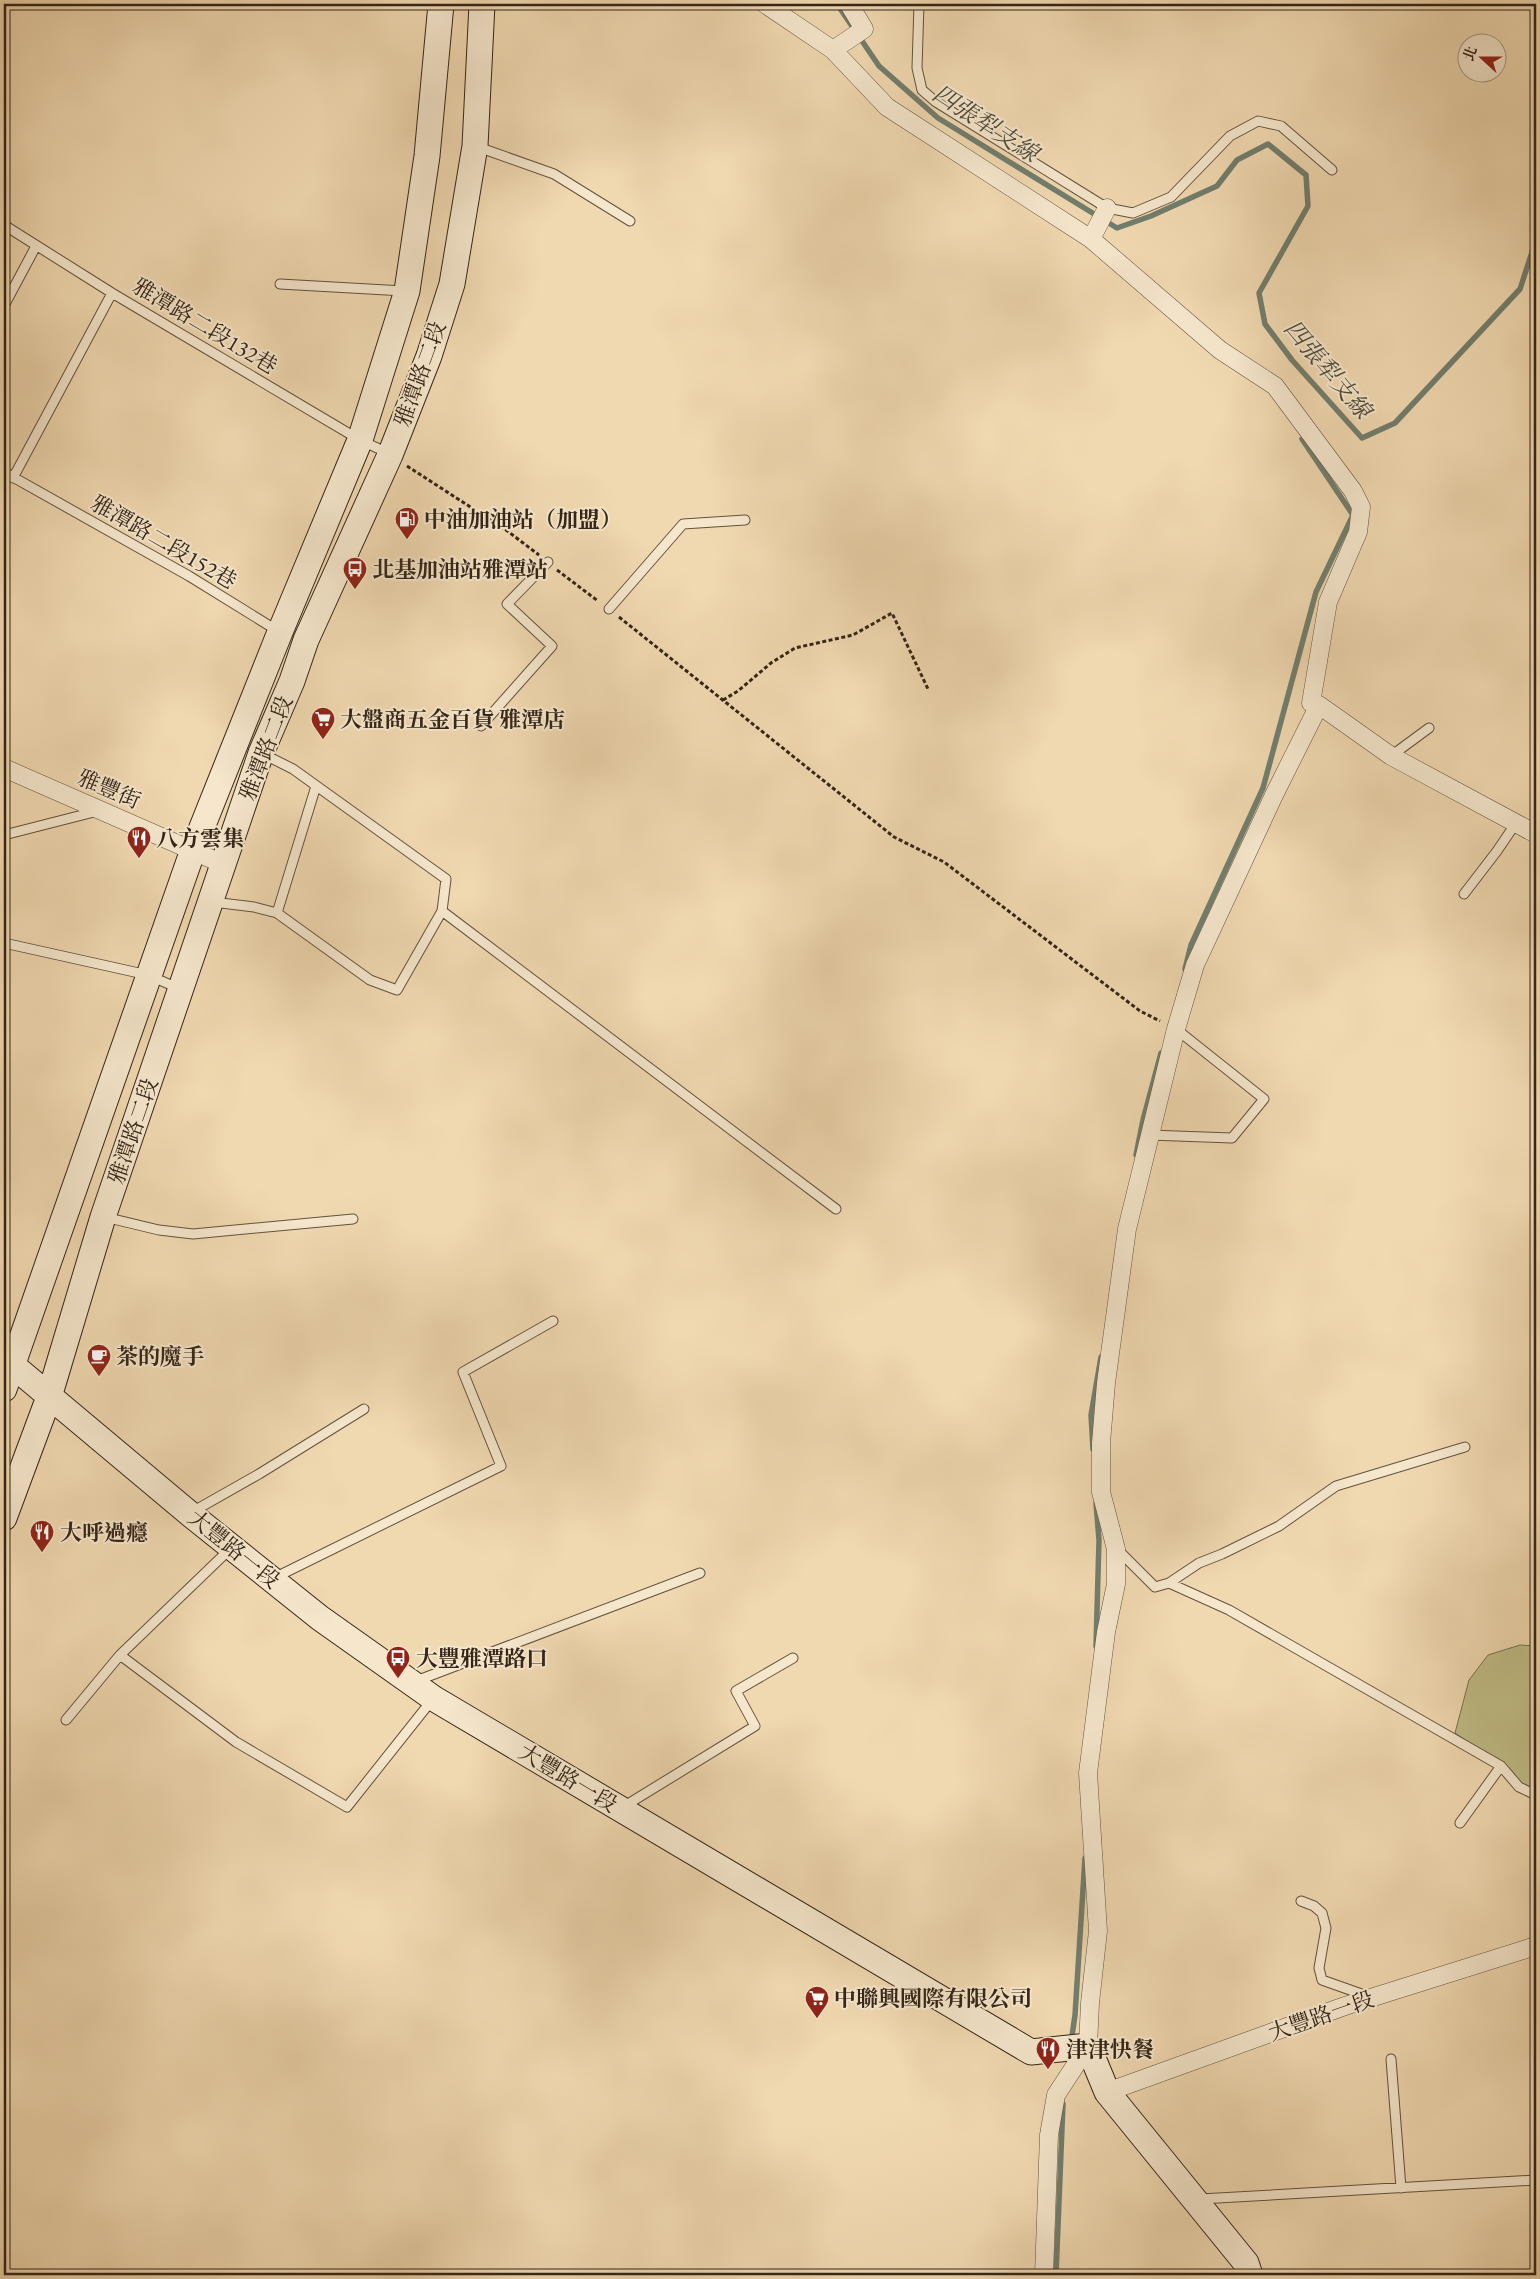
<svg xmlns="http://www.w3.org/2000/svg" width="1540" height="2279" viewBox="0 0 1540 2279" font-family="'EB Garamond','Noto Serif TC',serif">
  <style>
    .green { fill: #c0bc86; stroke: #7a704f }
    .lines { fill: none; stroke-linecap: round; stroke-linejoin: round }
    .stream { stroke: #727e6e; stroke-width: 5.5 }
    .lane-casing { stroke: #63523e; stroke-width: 11 }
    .street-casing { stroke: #63523e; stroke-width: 19 }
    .secondary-casing { stroke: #342518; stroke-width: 27 }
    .path { stroke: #342518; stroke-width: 3; stroke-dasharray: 4 2.5; stroke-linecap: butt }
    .lane { stroke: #f5e6cc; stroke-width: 9 }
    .street { stroke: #f5e6cc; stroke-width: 18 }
    .secondary { stroke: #f5e6cc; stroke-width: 25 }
    .labels { text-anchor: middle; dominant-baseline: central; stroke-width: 4; stroke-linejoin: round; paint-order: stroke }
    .street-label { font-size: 22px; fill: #342518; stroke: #f5e6cc }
    .poi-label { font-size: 22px; font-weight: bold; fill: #342518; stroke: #f5e6cc; text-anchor: start }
    .water-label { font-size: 24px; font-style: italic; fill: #4e4a3c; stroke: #f5e6cc }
  </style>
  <rect width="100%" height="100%" fill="#f0d8b0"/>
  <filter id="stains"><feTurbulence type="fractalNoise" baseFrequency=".004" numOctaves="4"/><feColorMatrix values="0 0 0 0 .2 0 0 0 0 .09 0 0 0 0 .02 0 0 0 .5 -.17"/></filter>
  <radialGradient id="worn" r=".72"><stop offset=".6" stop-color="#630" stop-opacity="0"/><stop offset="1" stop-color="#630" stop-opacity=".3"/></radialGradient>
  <path class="green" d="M 1520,1645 L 1536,1646 L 1536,1794 L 1514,1785 L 1506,1767 L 1455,1733 L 1469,1680 L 1488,1655 Z"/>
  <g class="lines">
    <path class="stream" d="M 837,4 L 879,66 L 938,118 L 1117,228 L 1151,216 L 1217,186 L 1237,160 L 1268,144 L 1306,175 L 1308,206 L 1259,293 L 1265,324 L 1292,360 L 1362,438 L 1395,423 L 1520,289 L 1536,240
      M 1185,969 L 1191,945 L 1263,788 L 1316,592 L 1353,515 L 1302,439
      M 1136,1155 L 1143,1120 L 1161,1053
      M 1093,1449 L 1091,1415 L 1101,1357
      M 1096,1646 L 1099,1540 L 1096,1503
      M 1071,2043 L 1075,2015 L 1085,1858
      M 1056,2275 L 1063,2104"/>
    <defs>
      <path id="lane" d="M 919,4 L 917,68 L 922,90 L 936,102 L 1107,208 L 1133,213 L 1171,197 L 1230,136 L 1258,121 L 1281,126 L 1332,170
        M 478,147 L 554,174 L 630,221
        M 4,225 L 112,293 L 360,440 L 388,453
        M 280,284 L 404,291
        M 4,306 L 36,246
        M 4,472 L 189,576 L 278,631
        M 13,478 L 112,293
        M 609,609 L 683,524 L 745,520
        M 481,726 L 552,646 L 507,604 L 548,562
        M 263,754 L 293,769 L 446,879 L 442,911 L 836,1209
        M 1391,756 L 1429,728
        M 4,835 L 98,811
        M 1464,894 L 1497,851 L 1516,823
        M 213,902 L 254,907 L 277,913 L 370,980 L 397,990 L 442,911
        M 277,913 L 316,786
        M 4,943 L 148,975 L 180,989
        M 1149,1135 L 1232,1138 L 1264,1099 L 1176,1029
        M 105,1217 L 159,1230 L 193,1234 L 353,1219
        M 192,1512 L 259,1474 L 364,1409
        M 231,1548 L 120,1655 L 236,1742 L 347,1807 L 432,1700
        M 1117,1549 L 1155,1587 L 1169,1583 L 1199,1563 L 1222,1554 L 1279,1526 L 1336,1486 L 1465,1447
        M 274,1578 L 501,1466 L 463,1372 L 553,1321
        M 1169,1583 L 1229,1610 L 1501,1766 L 1519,1787 L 1536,1795
        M 416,1681 L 700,1573
        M 66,1720 L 120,1655
        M 623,1807 L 755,1726 L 736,1691 L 793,1658
        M 1460,1823 L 1501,1766
        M 1301,1901 L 1314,1906 L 1322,1913 L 1326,1928 L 1319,1968 L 1322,1980 L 1370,1997
        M 1391,2059 L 1401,2188
        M 1200,2199 L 1536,2180"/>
      <path id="street" d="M 765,4 L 833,50 L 887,107 L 1091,239 L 1220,350 L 1275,386 L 1353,491 L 1361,507 L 1358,532 L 1328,602 L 1311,703 L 1319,705 L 1275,793 L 1195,965 L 1176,1029 L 1127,1229 L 1106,1383 L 1101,1443 L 1101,1492 L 1116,1549 L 1116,1584 L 1106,1632 L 1088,1773 L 1098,1931 L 1090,2003 L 1088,2046 L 1056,2095 L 1049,2135 L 1044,2275
        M 833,50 L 864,29 L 849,4
        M 1091,239 L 1107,208
        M 1319,705 L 1391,756 L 1536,834
        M 4,768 L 223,864
        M 1107,2092 L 1345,2006 L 1536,1946"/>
      <path id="secondary" d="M 4,1358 L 190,1514 L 320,1618 L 433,1698 L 1031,2052 L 1088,2046 L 1107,2092 L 1246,2263 L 1250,2275
        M 4,1389 L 193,850 L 280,632 L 360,440 L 407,291 L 427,156 L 441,4
        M 4,1518 L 49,1397 L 103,1217 L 261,753 L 292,681 L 306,640 L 390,455 L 429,356 L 452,284 L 475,146 L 482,4"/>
    </defs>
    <use href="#lane" class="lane-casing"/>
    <use href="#street" class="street-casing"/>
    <use href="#secondary" class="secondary-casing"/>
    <path class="path" d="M 407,466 L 506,530 L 539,555
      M 557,570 L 598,601
      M 619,617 L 894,837 L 944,862 L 1140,1011 L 1160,1021
      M 723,700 L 738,691 L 771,663 L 795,648 L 853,635 L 892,613 L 928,689"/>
    <use href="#lane" class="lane"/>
    <use href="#street" class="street"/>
    <use href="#secondary" class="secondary"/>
  </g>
  <defs>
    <symbol id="fuel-pin" viewBox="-11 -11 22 30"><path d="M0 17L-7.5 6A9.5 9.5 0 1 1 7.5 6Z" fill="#8f2418" stroke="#f5e6cc"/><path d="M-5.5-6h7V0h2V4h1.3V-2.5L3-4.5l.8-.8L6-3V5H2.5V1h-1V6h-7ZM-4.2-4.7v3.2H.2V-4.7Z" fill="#fff"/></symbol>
    <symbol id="bus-pin" viewBox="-11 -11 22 30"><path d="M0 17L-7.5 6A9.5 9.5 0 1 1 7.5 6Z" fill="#8f2418" stroke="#f5e6cc"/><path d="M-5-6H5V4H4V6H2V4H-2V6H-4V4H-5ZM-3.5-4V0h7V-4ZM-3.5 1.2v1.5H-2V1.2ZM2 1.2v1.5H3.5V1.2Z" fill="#fff"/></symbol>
    <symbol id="supermarket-pin" viewBox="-11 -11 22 30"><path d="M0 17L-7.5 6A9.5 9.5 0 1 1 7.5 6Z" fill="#8f2418" stroke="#f5e6cc"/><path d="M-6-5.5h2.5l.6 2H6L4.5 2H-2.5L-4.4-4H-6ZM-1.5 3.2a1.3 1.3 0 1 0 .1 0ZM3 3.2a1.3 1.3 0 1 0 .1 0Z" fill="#fff"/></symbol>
    <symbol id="restaurant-pin" viewBox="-11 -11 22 30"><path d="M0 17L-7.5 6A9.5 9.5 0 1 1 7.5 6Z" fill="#8f2418" stroke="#f5e6cc"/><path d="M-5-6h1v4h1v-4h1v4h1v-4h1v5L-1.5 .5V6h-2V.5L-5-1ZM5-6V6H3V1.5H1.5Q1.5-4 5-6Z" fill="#fff"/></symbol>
    <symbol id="cafe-pin" viewBox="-11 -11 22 30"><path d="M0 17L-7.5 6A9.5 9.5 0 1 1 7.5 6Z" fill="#8f2418" stroke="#f5e6cc"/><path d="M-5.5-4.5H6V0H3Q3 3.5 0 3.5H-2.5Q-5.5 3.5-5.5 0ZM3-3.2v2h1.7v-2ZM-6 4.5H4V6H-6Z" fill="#fff"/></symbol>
  </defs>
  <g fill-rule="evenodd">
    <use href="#fuel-pin" x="393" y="505" width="28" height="38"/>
    <use href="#bus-pin" x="341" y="555" width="28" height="38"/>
    <use href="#supermarket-pin" x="309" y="705" width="28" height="38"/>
    <use href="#restaurant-pin" x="125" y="824" width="28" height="38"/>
    <use href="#cafe-pin" x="85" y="1342" width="28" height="38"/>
    <use href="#restaurant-pin" x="28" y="1518" width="28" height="38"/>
    <use href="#bus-pin" x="384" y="1644" width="28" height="38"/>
    <use href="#supermarket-pin" x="803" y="1984" width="28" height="38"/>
    <use href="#restaurant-pin" x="1034" y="2035" width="28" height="38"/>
  </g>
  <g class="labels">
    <g class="street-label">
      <text transform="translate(205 326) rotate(31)">雅潭路二段132巷</text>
      <text transform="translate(420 374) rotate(-70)">雅潭路二段</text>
      <text transform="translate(164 542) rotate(30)">雅潭路二段152巷</text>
      <text transform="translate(266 748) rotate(-69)">雅潭路二段</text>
      <text transform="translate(109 789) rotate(23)">雅豐街</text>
      <text transform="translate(133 1131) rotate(-71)">雅潭路二段</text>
      <text transform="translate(234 1549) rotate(39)">大豐路一段</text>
      <text transform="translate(568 1778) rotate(31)">大豐路一段</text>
      <text transform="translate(1321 2016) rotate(-19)">大豐路一段</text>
    </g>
    <g class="poi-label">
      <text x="424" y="519">中油加油站（加盟）</text>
      <text x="372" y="569">北基加油站雅潭站</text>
      <text x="340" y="719">大盤商五金百貨 雅潭店</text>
      <text x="156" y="838">八方雲集</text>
      <text x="116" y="1356">茶的魔手</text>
      <text x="60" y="1532">大呼過癮</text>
      <text x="416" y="1658">大豐雅潭路口</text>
      <text x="834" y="1998">中聯興國際有限公司</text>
      <text x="1066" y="2049">津津快餐</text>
    </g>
    <g class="water-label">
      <text transform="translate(986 123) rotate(33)">四張犁支線</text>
      <text transform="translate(1328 369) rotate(50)">四張犁支線</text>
    </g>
  </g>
  <rect width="1540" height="2279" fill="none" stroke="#f0d8b0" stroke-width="20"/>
  <rect x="5" y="5" width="1530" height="2269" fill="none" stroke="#342518" stroke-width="2.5"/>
  <rect x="10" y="10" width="1520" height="2259" fill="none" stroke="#342518"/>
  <g transform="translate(1482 58) rotate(291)"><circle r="24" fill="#f5e6cc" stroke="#a89984"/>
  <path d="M0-4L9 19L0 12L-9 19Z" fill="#8f2418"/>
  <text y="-8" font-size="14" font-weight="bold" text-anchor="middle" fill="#342518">北</text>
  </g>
  <rect width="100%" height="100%" filter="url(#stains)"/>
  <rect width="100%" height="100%" fill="url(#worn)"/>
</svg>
